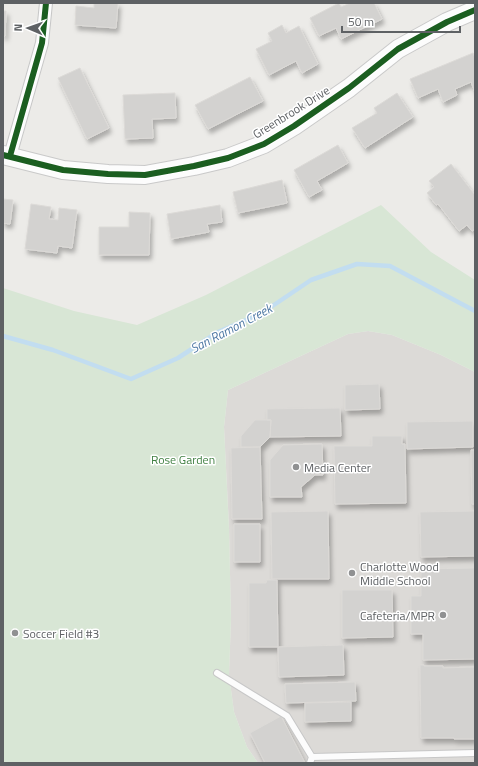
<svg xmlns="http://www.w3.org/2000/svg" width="478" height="766" viewBox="0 0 478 766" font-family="'Titillium Web',sans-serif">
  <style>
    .education { fill: #dcdad7 }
    .green { fill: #d8e6d5 }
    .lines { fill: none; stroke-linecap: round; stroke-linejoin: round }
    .stream { stroke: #c2ddf0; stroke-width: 4.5 }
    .building { fill: #d3d2d0; stroke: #dcdad7; filter: url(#shadow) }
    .lane-casing { stroke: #c7c7c7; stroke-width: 8 }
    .street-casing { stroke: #c7c7c7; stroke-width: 14 }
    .secondary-casing { stroke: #c9c9c9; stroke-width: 20 }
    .lane { stroke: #fcfcfc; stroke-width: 6 }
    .street { stroke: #fcfcfc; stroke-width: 12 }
    .secondary { stroke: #fcfcfc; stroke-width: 18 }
    .cycleway-casing { stroke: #fff; stroke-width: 8 }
    .cycleway { stroke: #1b5e20; stroke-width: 6 }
    .poi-dot { fill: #909192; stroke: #fff; stroke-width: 1.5 }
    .labels { text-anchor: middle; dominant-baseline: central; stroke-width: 3; stroke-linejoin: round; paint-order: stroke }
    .street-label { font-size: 12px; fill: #5e6164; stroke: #fff }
    .park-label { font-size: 12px; fill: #418043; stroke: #fff }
    .poi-label { font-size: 12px; fill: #5e6164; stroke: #fff; text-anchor: start }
    .water-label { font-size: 13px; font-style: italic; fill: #4f79a5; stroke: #fff }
  </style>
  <defs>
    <filter id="shadow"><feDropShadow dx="2.5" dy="4.5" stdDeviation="2" flood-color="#0004"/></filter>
  </defs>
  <rect width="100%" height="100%" fill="#ecebe8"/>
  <path class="education" d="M 368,331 L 392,335 L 441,355 L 475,372 L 475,763 L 258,763 L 247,747 L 234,712 L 229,675 L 231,619 L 229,528 L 224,427 L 228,390 L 348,334 Z"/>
  <path class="green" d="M 381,205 L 431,252 L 475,280 L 475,372 L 441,355 L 392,335 L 368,331 L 348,334 L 228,390 L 224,427 L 229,528 L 231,619 L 229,675 L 234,712 L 247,747 L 258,763 L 3,763 L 3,288 L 74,311 L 137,325 L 206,295 Z"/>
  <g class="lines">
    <path class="stream" d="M 3,336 L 53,350 L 131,379 L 178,358 L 218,332 L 262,313 L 311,280 L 357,264 L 390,266 L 475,311"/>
  </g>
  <path class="building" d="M 94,3 L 118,3 L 116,28 L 75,25 L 76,6 L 94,8 Z
    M 339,3 L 341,7 L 350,3 L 374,3 L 382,19 L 341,39 L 336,28 L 319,36 L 310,18 Z
    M 3,11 L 6,11 L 5,36 L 3,36 Z
    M 282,25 L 286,33 L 299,26 L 318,64 L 302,73 L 296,61 L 269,75 L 256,49 L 272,41 L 268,33 Z
    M 473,53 L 475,58 L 475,92 L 471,82 L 455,89 L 457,95 L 443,102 L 438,89 L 418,98 L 410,79 Z
    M 80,68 L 109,128 L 87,139 L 58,78 Z
    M 250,77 L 263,101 L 208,129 L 195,105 Z
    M 175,93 L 176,118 L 152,119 L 153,138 L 125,139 L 123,95 Z
    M 397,93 L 413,117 L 365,148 L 352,128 L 377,113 L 374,108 Z
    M 338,145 L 348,163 L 317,181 L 322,190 L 309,197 L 294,170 Z
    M 451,164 L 475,195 L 475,229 L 472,231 L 467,225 L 459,231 L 438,204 L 436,205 L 427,193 L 434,187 L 429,181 Z
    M 282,180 L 287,203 L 238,213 L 233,192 Z
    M 3,199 L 13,200 L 10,224 L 3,223 Z
    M 31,204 L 51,207 L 49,219 L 58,220 L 59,208 L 77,210 L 72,248 L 58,246 L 57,253 L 25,249 Z
    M 220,205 L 222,222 L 207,224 L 209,232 L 171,239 L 167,214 Z
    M 129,212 L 150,213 L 149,255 L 99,255 L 99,227 L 129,227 Z
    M 379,384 L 380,409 L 345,410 L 345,385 Z
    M 340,408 L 341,436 L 270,437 L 271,420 L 267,420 L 267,409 Z
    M 255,420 L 271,420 L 270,437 L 260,447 L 241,447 L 241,436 Z
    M 473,421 L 473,447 L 407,449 L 407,422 Z
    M 372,436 L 402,436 L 402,444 L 405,444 L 406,503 L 335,504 L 334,446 L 372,446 Z
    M 322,444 L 323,475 L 315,475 L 301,487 L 302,497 L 270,497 L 270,460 L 283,445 Z
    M 260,447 L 262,519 L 232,519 L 231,448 Z
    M 471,450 L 475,450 L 475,504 L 472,504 Z
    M 328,511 L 329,579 L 272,579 L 271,512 Z
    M 475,511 L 475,556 L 421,557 L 420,512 Z
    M 234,524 L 260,524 L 260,562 L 234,562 Z
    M 475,568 L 475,659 L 423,660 L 423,634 L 411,634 L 411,596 L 421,596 L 421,569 Z
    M 267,580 L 277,580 L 278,647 L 249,647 L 249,583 L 266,583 Z
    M 342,590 L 392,590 L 393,637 L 342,638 Z
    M 343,645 L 344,675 L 279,677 L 278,647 Z
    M 420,665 L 424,665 L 424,666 L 443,666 L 443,668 L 475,667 L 475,739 L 454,739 L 454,738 L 421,738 Z
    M 355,682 L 356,701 L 286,703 L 285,684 Z
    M 351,702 L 351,721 L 305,722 L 305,703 Z
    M 281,716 L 305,763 L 265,763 L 250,733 Z"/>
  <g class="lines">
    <defs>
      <path id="lane" d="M 217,673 L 287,716 L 312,757
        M 310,763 L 312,757 L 475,753"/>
      <path id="street" d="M 10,156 L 42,43 L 46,3"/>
      <path id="secondary" d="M 3,155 L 63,170 L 108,174 L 145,175 L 194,166 L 228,158 L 264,144 L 294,126 L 349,88 L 398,49 L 447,22 L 475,10"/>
    </defs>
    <use href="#lane" class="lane-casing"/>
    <use href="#street" class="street-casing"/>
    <use href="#secondary" class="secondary-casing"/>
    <use href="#lane" class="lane"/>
    <use href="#street" class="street"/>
    <use href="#secondary" class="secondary"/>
    <defs>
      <path id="cycleway" d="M 3,155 L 63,170 L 108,174 L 145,175 L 194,166 L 228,158 L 264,144 L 294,126 L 349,88 L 398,49 L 447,22 L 475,10
        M 10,156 L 42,43 L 46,3"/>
    </defs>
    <use href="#cycleway" class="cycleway-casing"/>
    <use href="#cycleway" class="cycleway"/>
  </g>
  <g class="poi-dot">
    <circle cx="296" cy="467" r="4"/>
    <circle cx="352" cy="573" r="4"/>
    <circle cx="443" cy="615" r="4"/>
    <circle cx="15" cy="633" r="4"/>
  </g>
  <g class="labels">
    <g class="street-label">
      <text transform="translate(291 112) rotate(-32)">Greenbrook Drive</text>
    </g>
    <g class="park-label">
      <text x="183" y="459">Rose Garden</text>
    </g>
    <g class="poi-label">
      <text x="304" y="467">Media Center</text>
      <text x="360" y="566">Charlotte Wood<tspan x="360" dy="14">Middle School</tspan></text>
      <text x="435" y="615" text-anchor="end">Cafeteria/MPR</text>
      <text x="23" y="633">Soccer Field #3</text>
    </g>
    <g class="water-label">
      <text transform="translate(231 328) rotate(-28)">San Ramon Creek</text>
    </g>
  </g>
  <rect width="478" height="766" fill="none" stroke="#5e6164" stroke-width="8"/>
  <g transform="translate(28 28) rotate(272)" stroke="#ffffff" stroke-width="3" paint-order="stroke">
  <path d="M0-3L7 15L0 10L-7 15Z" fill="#5e6164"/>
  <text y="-6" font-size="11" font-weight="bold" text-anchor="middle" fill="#5e6164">N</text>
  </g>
  <path d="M342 26v6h118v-6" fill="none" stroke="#5e6164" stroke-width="2"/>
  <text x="348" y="26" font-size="12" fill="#5e6164" stroke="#ffffff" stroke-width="3" paint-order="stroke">50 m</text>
</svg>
